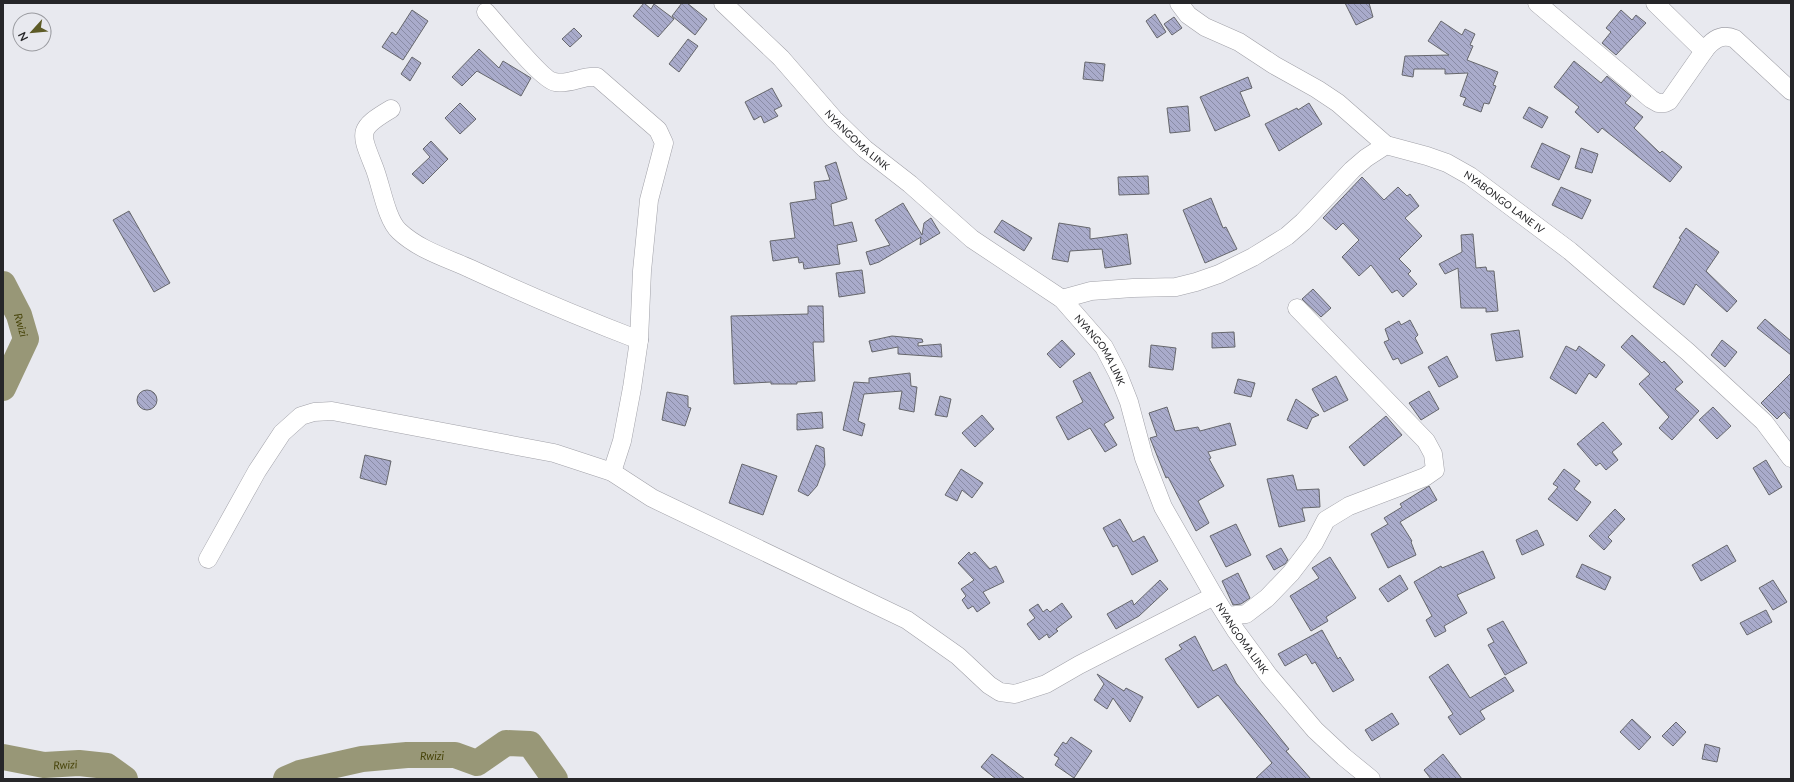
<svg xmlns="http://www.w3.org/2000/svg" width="1794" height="782" viewBox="0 0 1794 782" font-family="Lato,sans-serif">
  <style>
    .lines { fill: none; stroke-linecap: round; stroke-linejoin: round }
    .river { stroke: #989777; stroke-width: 26 }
    .building { fill: url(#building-back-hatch); stroke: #66676c }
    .minor-casing { stroke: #a1a1a8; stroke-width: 19 }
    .minor { stroke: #fff; stroke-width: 18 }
    .labels { text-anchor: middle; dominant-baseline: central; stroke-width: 3; stroke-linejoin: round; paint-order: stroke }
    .street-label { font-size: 10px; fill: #262629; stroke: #e8e9ef }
    .water-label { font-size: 11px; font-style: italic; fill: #48450a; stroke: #e8e9ef }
  </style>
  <defs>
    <pattern id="building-back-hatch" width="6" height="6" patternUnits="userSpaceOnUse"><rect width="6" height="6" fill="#a9abcb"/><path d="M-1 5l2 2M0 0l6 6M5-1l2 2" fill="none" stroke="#898ba5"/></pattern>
  </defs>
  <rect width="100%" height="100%" fill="#e8e9ef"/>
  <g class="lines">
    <g class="river">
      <path id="s1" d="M 3,284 L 19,315 L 26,339 L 3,388"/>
      <path id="s2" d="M 3,757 L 44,765 L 79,763 L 107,766 L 125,779"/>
      <path id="s3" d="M 286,779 L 300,773 L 362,759 L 407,755 L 455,755 L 477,763 L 506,743 L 530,744 L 555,779"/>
    </g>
  </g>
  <path class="building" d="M 644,3 L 651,9 L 654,4 L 674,19 L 658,37 L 633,16 Z
    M 682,3 L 687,3 L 707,19 L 695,35 L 672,16 Z
    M 1345,3 L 1369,3 L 1373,17 L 1356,25 Z
    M 412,10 L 428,21 L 403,60 L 382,47 L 392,32 L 396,35 Z
    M 1621,10 L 1632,20 L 1636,15 L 1646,23 L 1616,55 L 1602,43 L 1611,32 L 1606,28 Z
    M 1155,14 L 1166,32 L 1157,38 L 1146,21 Z
    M 1174,17 L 1182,28 L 1172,35 L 1164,24 Z
    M 1441,21 L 1462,35 L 1465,29 L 1475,34 L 1470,45 L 1473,46 L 1467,60 L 1498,72 L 1493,85 L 1496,86 L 1489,104 L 1484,103 L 1481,112 L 1463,105 L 1466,98 L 1460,96 L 1468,73 L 1445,74 L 1445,69 L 1414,69 L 1413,77 L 1402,75 L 1405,56 L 1449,55 L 1428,41 Z
    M 574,28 L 582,36 L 570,47 L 562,39 Z
    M 688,39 L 698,46 L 679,72 L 669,64 Z
    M 479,49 L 499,68 L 503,61 L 531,78 L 521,96 L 477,71 L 462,86 L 452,77 Z
    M 412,57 L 421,63 L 410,81 L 401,74 Z
    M 1574,61 L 1601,83 L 1607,76 L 1631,96 L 1625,103 L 1643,117 L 1634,128 L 1660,153 L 1662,151 L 1682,167 L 1670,182 L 1602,128 L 1598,133 L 1575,112 L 1579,107 L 1554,87 Z
    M 1085,62 L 1105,64 L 1103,81 L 1083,79 Z
    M 1248,77 L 1252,88 L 1240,92 L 1250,116 L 1215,131 L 1200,97 Z
    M 772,88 L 782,106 L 774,110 L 778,116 L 764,123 L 761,116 L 754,120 L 745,102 Z
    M 460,103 L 476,119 L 460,134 L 445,118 Z
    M 1309,103 L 1322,124 L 1279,151 L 1265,124 L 1297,108 L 1298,110 Z
    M 1188,106 L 1190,131 L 1170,133 L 1167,108 Z
    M 1529,107 L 1548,117 L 1542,128 L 1523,118 Z
    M 431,141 L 448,159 L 423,184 L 412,174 L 430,157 L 423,149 Z
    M 1542,143 L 1570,156 L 1559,180 L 1531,167 Z
    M 1581,148 L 1598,154 L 1592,173 L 1575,168 Z
    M 836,162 L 847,199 L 831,204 L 834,226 L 852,222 L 857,241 L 837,245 L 840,264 L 804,269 L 803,262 L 799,263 L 798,257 L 773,261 L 770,241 L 795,238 L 790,203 L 816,199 L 814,182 L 830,180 L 825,166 Z
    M 1148,176 L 1149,194 L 1119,195 L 1118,177 Z
    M 1362,177 L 1384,200 L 1398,187 L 1407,196 L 1410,194 L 1419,206 L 1405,218 L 1422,236 L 1399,259 L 1411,271 L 1408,274 L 1417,284 L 1403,297 L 1397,290 L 1392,293 L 1371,265 L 1359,276 L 1342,257 L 1359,240 L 1343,223 L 1336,230 L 1323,218 Z
    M 1561,187 L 1591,200 L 1582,219 L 1552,205 Z
    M 1211,198 L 1223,228 L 1226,227 L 1237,249 L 1205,263 L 1183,210 Z
    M 903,203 L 922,235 L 924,223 L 931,218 L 940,233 L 920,245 L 921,237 L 879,262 L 870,265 L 866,252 L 890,245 L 875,220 Z
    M 129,211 L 170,283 L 154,292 L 113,220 Z
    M 1002,220 L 1032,238 L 1024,251 L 994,232 Z
    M 1059,223 L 1090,228 L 1090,239 L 1127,234 L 1131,264 L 1105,268 L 1102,249 L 1070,251 L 1068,262 L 1052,259 Z
    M 1686,228 L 1719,252 L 1706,271 L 1737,301 L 1727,312 L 1696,284 L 1684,305 L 1653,287 L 1681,239 L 1679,238 Z
    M 1473,234 L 1476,268 L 1486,267 L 1487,271 L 1494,271 L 1498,311 L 1486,312 L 1486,308 L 1461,308 L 1458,268 L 1445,274 L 1439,264 L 1462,252 L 1461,235 Z
    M 862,270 L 865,293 L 839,297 L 836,273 Z
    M 1313,289 L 1331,308 L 1321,317 L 1302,299 Z
    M 808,306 L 823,306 L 824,342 L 813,342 L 815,381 L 797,382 L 797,384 L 771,384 L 771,382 L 734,384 L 731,316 L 808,314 Z
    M 1765,319 L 1791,341 L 1791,355 L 1757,328 Z
    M 1410,320 L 1418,335 L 1415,338 L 1423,353 L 1401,364 L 1398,358 L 1393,360 L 1384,342 L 1389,340 L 1385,329 L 1399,321 L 1401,325 Z
    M 1519,330 L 1523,357 L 1496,361 L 1491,334 Z
    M 1234,332 L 1235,347 L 1212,348 L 1212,333 Z
    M 1632,335 L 1662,363 L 1664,361 L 1683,382 L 1675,389 L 1699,411 L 1672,440 L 1659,428 L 1669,417 L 1639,384 L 1650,374 L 1621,347 Z
    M 892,336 L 922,339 L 923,342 L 918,343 L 918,346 L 941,344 L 942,357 L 898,354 L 898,347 L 872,352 L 869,341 Z
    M 1062,340 L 1075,354 L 1060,368 L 1047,354 Z
    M 1722,340 L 1737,352 L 1725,367 L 1711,355 Z
    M 1151,345 L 1176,348 L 1173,370 L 1149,367 Z
    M 1566,346 L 1576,351 L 1579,346 L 1605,365 L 1596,378 L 1589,373 L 1576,394 L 1550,378 Z
    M 1447,356 L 1458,377 L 1439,387 L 1428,367 Z
    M 1090,372 L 1114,418 L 1104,424 L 1117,445 L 1105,452 L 1090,428 L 1068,440 L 1056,417 L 1083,402 L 1073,381 Z
    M 910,373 L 911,386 L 917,387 L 914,412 L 899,409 L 902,391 L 864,394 L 858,421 L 865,424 L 862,436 L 843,430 L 854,382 L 869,383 L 869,378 Z
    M 1791,373 L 1791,420 L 1784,412 L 1777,419 L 1761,403 Z
    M 1336,376 L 1348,400 L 1324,412 L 1312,389 Z
    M 1238,379 L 1255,383 L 1251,397 L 1234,393 Z
    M137 400a10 10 0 1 1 20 0a10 10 0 1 1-20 0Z
    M 1429,391 L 1439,409 L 1421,420 L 1409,403 Z
    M 667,392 L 688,396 L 688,407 L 691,408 L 685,426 L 662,420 Z
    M 940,396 L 951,399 L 947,417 L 935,415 Z
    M 1296,399 L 1319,415 L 1312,418 L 1307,429 L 1287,420 Z
    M 1167,407 L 1175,431 L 1198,427 L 1200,431 L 1230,423 L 1236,445 L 1208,452 L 1211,458 L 1209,459 L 1224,486 L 1198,501 L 1209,523 L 1196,531 L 1168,477 L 1166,478 L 1150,438 L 1157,436 L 1149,413 Z
    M 1713,407 L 1731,426 L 1717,439 L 1699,420 Z
    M 822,412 L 823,428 L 797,430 L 797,414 Z
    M 982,415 L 994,429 L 975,447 L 962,433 Z
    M 1386,416 L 1402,435 L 1364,466 L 1349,447 Z
    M 1603,422 L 1622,444 L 1612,452 L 1618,460 L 1606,470 L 1600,463 L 1596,466 L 1577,444 Z
    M 816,445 L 824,448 L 825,465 L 817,486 L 808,496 L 798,491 Z
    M 365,455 L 391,461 L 386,485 L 360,478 Z
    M 1766,460 L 1782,487 L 1769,495 L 1753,468 Z
    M 742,464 L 777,476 L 763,515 L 729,503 Z
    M 961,469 L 983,483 L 972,498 L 962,490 L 957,501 L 945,495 Z
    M 1564,469 L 1580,481 L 1574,489 L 1591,502 L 1577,521 L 1548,499 L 1558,487 L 1553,484 Z
    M 1293,475 L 1297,490 L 1319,489 L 1320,507 L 1302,508 L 1305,521 L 1279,527 L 1267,479 Z
    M 1429,486 L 1437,500 L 1400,522 L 1412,541 L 1411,542 L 1416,555 L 1388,568 L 1371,534 L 1388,524 L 1384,518 L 1402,507 L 1400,504 Z
    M 1615,509 L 1625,519 L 1608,537 L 1612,541 L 1604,550 L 1589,536 Z
    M 1120,519 L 1133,542 L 1144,536 L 1158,561 L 1132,575 L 1117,545 L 1113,547 L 1103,528 Z
    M 1236,524 L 1251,555 L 1226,567 L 1210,536 Z
    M 1537,530 L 1544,545 L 1522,555 L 1516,540 Z
    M 1727,545 L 1736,561 L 1701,581 L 1692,565 Z
    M 1281,548 L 1288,560 L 1285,564 L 1274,570 L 1266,556 Z
    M 1483,551 L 1495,578 L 1457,595 L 1467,613 L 1444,626 L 1446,631 L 1435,637 L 1426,620 L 1432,616 L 1414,582 L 1441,566 L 1442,568 Z
    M 969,552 L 971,555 L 975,552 L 990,569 L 996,566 L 1004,582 L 983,592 L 990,603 L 977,612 L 973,606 L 968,609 L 962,600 L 966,596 L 961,589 L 974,580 L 958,563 Z
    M 1330,557 L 1356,598 L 1326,617 L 1328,621 L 1311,631 L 1290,596 L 1319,578 L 1312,568 Z
    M 1582,564 L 1611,577 L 1605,590 L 1576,577 Z
    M 1238,573 L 1250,598 L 1241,604 L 1233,605 L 1222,581 Z
    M 1400,575 L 1408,589 L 1388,602 L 1379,589 Z
    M 1160,580 L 1168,589 L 1139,616 L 1116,629 L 1107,614 L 1132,600 L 1134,605 Z
    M 1773,580 L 1787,602 L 1773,610 L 1759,588 Z
    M 1062,603 L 1072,617 L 1056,629 L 1058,631 L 1049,638 L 1047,634 L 1039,640 L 1027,624 L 1035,618 L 1029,610 L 1038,604 L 1043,612 L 1047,609 L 1050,612 Z
    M 1766,610 L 1772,622 L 1747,635 L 1740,623 Z
    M 1503,621 L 1527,663 L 1505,675 L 1488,645 L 1494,642 L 1487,629 Z
    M 1322,630 L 1338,659 L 1340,657 L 1354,680 L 1333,692 L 1315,662 L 1312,664 L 1306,654 L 1285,666 L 1278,654 Z
    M 1195,636 L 1213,671 L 1226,664 L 1236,683 L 1289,749 L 1286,751 L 1311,779 L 1255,779 L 1272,763 L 1218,695 L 1198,708 L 1165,659 L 1182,649 L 1179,645 Z
    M 1448,664 L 1470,698 L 1505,677 L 1514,691 L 1480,711 L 1485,719 L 1460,735 L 1448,717 L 1453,714 L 1429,677 Z
    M 1097,674 L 1124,691 L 1126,688 L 1143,697 L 1130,722 L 1113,698 L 1107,709 L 1094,700 L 1104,684 Z
    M 1392,713 L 1399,724 L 1372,741 L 1365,730 Z
    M 1632,719 L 1651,737 L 1639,750 L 1620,732 Z
    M 1676,722 L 1686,732 L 1673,746 L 1662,736 Z
    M 1071,737 L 1092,751 L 1074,778 L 1055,765 L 1059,758 L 1054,755 L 1063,742 L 1066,744 Z
    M 1705,744 L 1720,748 L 1717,762 L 1702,759 Z
    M 992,754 L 1025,779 L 996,779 L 981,767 Z
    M 1443,754 L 1462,779 L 1431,779 L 1424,770 Z"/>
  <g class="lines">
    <defs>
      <g id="minor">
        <path id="s4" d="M 723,3 L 781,58 L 834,119 L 865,149 L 910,184 L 972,239 L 1062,299 L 1104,347 L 1118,374 L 1129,402 L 1144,458 L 1163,507 L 1214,596 L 1236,631 L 1269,676 L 1315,730 L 1344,757 L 1371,779"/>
        <path id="s5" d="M 1179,3 L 1188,15 L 1205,27 L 1239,42 L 1274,65 L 1317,89 L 1338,103 L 1386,145 L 1427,156 L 1447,163 L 1470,176 L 1570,251 L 1688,352 L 1764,422 L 1791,458"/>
        <path d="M 1537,3 L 1651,99 L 1658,103 L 1665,103 L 1669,101 L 1704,51"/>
        <path d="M 1655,3 L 1704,51 C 1712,40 1722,33 1735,39 L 1791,91"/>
        <path d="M 486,12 C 497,24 543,81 555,82 C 570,85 583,75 597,77 L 658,130 L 664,143 L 649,200 L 642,271 L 639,340 L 632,388 L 622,441 L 612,472"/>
        <path d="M 391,109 C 357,129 360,132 374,167 C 381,184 386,219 399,231 C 419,250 447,258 471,269 C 527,295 582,318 639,340"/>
        <path d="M 1062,299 L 1091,291 L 1133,288 L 1176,287 L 1196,282 L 1219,274 L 1253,257 L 1287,236 L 1303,222 L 1352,170 L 1366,158 L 1386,145"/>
        <path d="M 208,559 L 257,471 L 282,433 L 301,416 L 314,412 L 332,411 L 554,453 L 612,472 L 652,498 L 907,620 L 958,656 L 989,685 L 1000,692 L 1015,694 L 1046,684 L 1079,665 L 1214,596"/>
        <path d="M 1227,616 L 1246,614 L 1267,598 L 1291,573 L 1314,543 L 1326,520 L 1349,506 L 1425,477 L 1435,470 L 1433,454 L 1426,441 L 1297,308"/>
      </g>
    </defs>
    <use href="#minor" class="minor-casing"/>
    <use href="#minor" class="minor"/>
  </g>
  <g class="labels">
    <g class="street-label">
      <text stroke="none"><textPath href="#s4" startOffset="192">NYANGOMA LINK</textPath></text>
      <text stroke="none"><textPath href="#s5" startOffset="386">NYABONGO LANE IV</textPath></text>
      <text stroke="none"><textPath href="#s4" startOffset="516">NYANGOMA LINK</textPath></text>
      <text stroke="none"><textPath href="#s4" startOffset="840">NYANGOMA LINK</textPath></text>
    </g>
    <g class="water-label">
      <text stroke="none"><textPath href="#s1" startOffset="45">Rwizi</textPath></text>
      <text stroke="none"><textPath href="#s3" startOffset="149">Rwizi</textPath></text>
      <text stroke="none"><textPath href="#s2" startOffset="63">Rwizi</textPath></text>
    </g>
  </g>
  <rect width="1794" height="782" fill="none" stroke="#262629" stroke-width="8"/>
  <g transform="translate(32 32) rotate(243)"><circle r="19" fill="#e8e9ef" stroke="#9a9ba0"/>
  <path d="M0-3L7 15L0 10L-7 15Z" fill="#5d5b27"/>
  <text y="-6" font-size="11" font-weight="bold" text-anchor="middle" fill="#262629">N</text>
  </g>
</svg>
